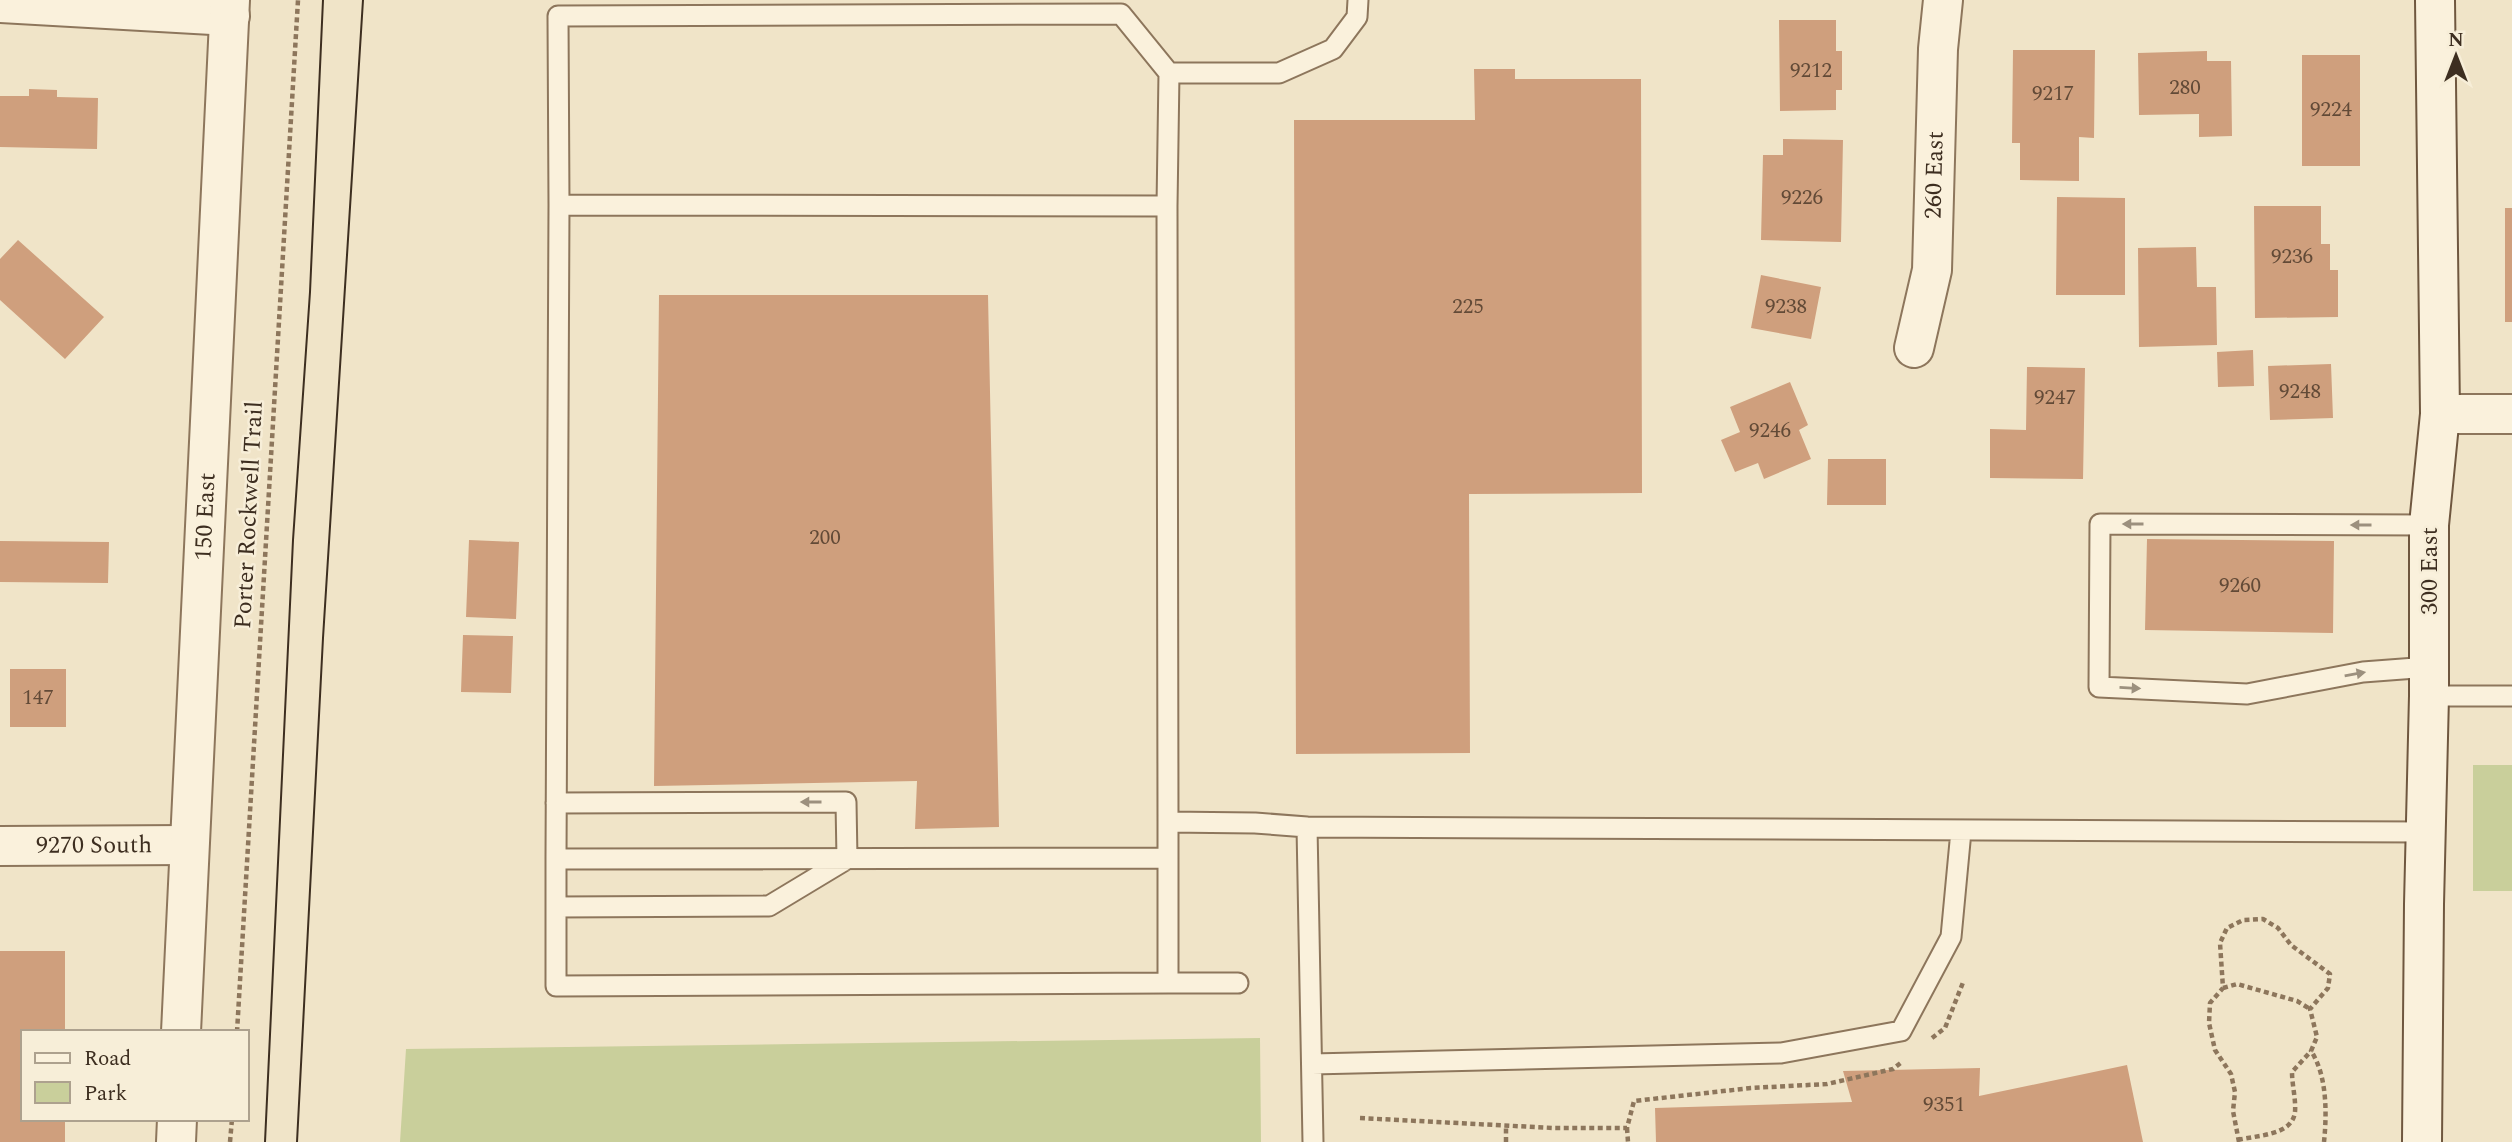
<svg xmlns="http://www.w3.org/2000/svg" width="2512" height="1142" viewBox="0 0 2512 1142" font-family="Spectral,serif">
  <style>
    .green { fill: #c9cf9b }
    .building { fill: #cf9f7d }
    .lines { fill: none; stroke-linecap: round; stroke-linejoin: round }
    .lane-casing { stroke: #8d765c; stroke-width: 23 }
    .street-casing { stroke: #8d765c; stroke-width: 42 }
    .secondary-casing { stroke: #6f573f; stroke-width: 42 }
    .path { stroke: #8d765c; stroke-width: 4.5; stroke-dasharray: 5 3.5; stroke-linecap: butt }
    .lane { stroke: #faf1dc; stroke-width: 19 }
    .street { stroke: #faf1dc; stroke-width: 38 }
    .secondary { stroke: #faf1dc; stroke-width: 38 }
    .tram { stroke: #3d2e20; stroke-width: 2 }
    .oneway { fill: #9c907e }
    .labels { text-anchor: middle; dominant-baseline: central; stroke-width: 5; stroke-linejoin: round; paint-order: stroke }
    .number-label { font-size: 21px; fill: #624a37 }
    .street-label { font-size: 24px; fill: #3d2e20; stroke: #f7eed8 }
  </style>
  <rect width="100%" height="100%" fill="#f0e4c8"/>
  <path class="green" d="M 2473,765 L 2512,765 L 2512,891 L 2473,891 Z
    M 1260,1038 L 1261,1142 L 400,1142 L 406,1049 Z"/>
  <path class="building" d="M 1779,20 L 1836,20 L 1836,51 L 1842,51 L 1842,90 L 1836,90 L 1836,110 L 1780,111 Z
    M 2013,50 L 2095,50 L 2094,138 L 2079,137 L 2079,181 L 2020,180 L 2020,143 L 2012,143 Z
    M 2207,51 L 2207,61 L 2231,61 L 2232,136 L 2199,137 L 2199,114 L 2139,115 L 2138,53 Z
    M 2302,55 L 2360,55 L 2360,166 L 2302,166 Z
    M 1474,69 L 1515,69 L 1515,79 L 1641,79 L 1642,493 L 1469,494 L 1470,753 L 1296,754 L 1294,120 L 1475,120 Z
    M 29,89 L 57,90 L 57,97 L 98,98 L 97,149 L 0,147 L 0,96 L 29,96 Z
    M 1783,139 L 1843,140 L 1841,242 L 1761,240 L 1763,155 L 1783,155 Z
    M 2057,197 L 2125,198 L 2125,295 L 2056,295 Z
    M 2254,206 L 2321,206 L 2321,244 L 2330,244 L 2330,270 L 2338,270 L 2338,317 L 2255,318 Z
    M 2505,208 L 2512,208 L 2512,322 L 2505,322 Z
    M 18,240 L 104,317 L 65,359 L 0,300 L 0,259 Z
    M 2196,247 L 2197,287 L 2216,287 L 2217,345 L 2139,347 L 2138,248 Z
    M 1761,275 L 1821,287 L 1811,339 L 1751,328 Z
    M 659,295 L 988,295 L 999,827 L 915,829 L 917,781 L 654,786 Z
    M 2253,350 L 2254,386 L 2218,387 L 2217,352 Z
    M 2331,364 L 2333,418 L 2270,420 L 2268,366 Z
    M 2027,367 L 2085,368 L 2083,479 L 1990,478 L 1990,429 L 2026,430 Z
    M 1790,382 L 1808,425 L 1799,430 L 1811,459 L 1764,479 L 1758,463 L 1735,472 L 1721,440 L 1740,432 L 1730,407 Z
    M 1828,459 L 1886,459 L 1886,505 L 1827,505 Z
    M 2147,539 L 2334,541 L 2333,633 L 2145,630 Z
    M 469,540 L 519,542 L 516,619 L 466,617 Z
    M 0,541 L 109,542 L 108,583 L 0,582 Z
    M 463,635 L 513,636 L 511,693 L 461,692 Z
    M 10,669 L 66,669 L 66,727 L 10,727 Z
    M 0,951 L 65,951 L 65,1032 L 23,1032 L 23,1119 L 65,1119 L 65,1142 L 0,1142 Z
    M 2127,1065 L 2143,1142 L 1656,1142 L 1655,1108 L 1852,1102 L 1843,1071 L 1980,1068 L 1979,1096 Z"/>
  <g class="lines">
    <defs>
      <path id="lane" d="M 1121,14 L 1169,73 L 1167,206 L 559,205 L 558,16 Z
        M 1169,73 L 1279,73 L 1333,49 L 1357,17 L 1358,0
        M 1167,206 L 1168,822 L 1255,823 L 1307,827
        M 2429,525 L 2100,524 L 2099,687 L 2247,694 L 2363,672 L 2429,667
        M 2429,696 L 2512,696
        M 1168,822 L 1168,983 L 556,986 L 556,859 L 1168,858
        M 556,859 L 559,205
        M 556,907 L 769,906 L 847,859 L 846,802 L 556,803
        M 1168,983 L 1238,983
        M 1312,1064 L 1781,1053 L 1901,1031 L 1951,937 L 1961,831
        M 1313,1142 L 1307,827 L 2425,832"/>
      <g id="street">
        <path d="M 0,3 L 230,16"/>
        <path id="s1" d="M 1914,348 L 1932,270 L 1938,49 L 1943,0"/>
        <path d="M 2440,414 L 2512,414"/>
        <path id="s2" d="M 0,846 L 189,845"/>
        <path id="s3" d="M 181,1032 L 230,0"/>
        <path d="M 176,1142 L 177,1119"/>
      </g>
      <path id="secondary" d="M 2422,1142 L 2424,904 L 2429,696 L 2429,525 L 2440,414 L 2435,0"/>
    </defs>
    <use href="#lane" class="lane-casing"/>
    <use href="#street" class="street-casing"/>
    <use href="#secondary" class="secondary-casing"/>
    <path class="path" d="M 2223,988 L 2237,984 L 2297,1001 L 2310,1009
      M 237,1032 L 298,0
      M 1932,1038 L 1945,1028 L 1964,980
      M 1360,1118 L 1554,1128 L 1627,1128 L 1634,1101 L 1751,1088 L 1827,1084 L 1893,1069 L 1903,1061
      M 1627,1128 L 1628,1142
      M 2238,1140 C 2257,1135 2292,1136 2295,1112 C 2296,1099 2292,1085 2292,1072 L 2311,1051
      M 230,1142 L 232,1119
      M 1506,1142 L 1506,1126
      M 2239,1142 L 2233,1111 L 2235,1092 L 2231,1074 L 2215,1050 L 2209,1023 L 2210,1003 L 2223,988 L 2220,943 L 2227,928 L 2243,920 L 2263,919 L 2278,928 L 2291,945 L 2330,974 L 2328,988 L 2310,1009 L 2317,1037 L 2311,1051 C 2327,1075 2327,1113 2324,1142"/>
    <use href="#lane" class="lane"/>
    <use href="#street" class="street"/>
    <use href="#secondary" class="secondary"/>
    <path class="tram" d="M 265,1142 L 293,540 L 310,292 L 323,0
      M 297,1142 L 323,638 L 363,0"/>
  </g>
  <defs><path id="oneway-solid" d="M-6-.8H1V-3.2L6.5 0L1 3.2V.8H-6Z" transform="scale(1.75)"/></defs>
  <g class="oneway">
    <use href="#oneway-solid" transform="translate(2133 524) rotate(-180)"/>
    <use href="#oneway-solid" transform="translate(2361 525) rotate(-180)"/>
    <use href="#oneway-solid" transform="translate(2355 674) rotate(-10)"/>
    <use href="#oneway-solid" transform="translate(2130 688) rotate(3)"/>
    <use href="#oneway-solid" transform="translate(811 802) rotate(180)"/>
  </g>
  <g class="labels">
    <g class="number-label">
      <text x="1811" y="71">9212</text>
      <text x="2185" y="88">280</text>
      <text x="2053" y="94">9217</text>
      <text x="2331" y="110">9224</text>
      <text x="1802" y="198">9226</text>
      <text x="2292" y="257">9236</text>
      <text x="1468" y="307">225</text>
      <text x="1786" y="307">9238</text>
      <text x="2300" y="392">9248</text>
      <text x="2055" y="398">9247</text>
      <text x="1770" y="431">9246</text>
      <text x="825" y="538">200</text>
      <text x="2240" y="586">9260</text>
      <text x="38" y="698">147</text>
      <text x="1944" y="1105">9351</text>
    </g>
    <g class="street-label">
      <text stroke="none"><textPath href="#s1" startOffset="175">260 East</textPath></text>
      <text transform="translate(249 515) rotate(-87)">Porter Rockwell Trail</text>
      <text stroke="none"><textPath href="#s3" startOffset="516">150 East</textPath></text>
      <text transform="translate(2430 571) rotate(-90)">300 East</text>
      <text stroke="none"><textPath href="#s2" startOffset="94">9270 South</textPath></text>
    </g>
  </g>
  <rect x="21" y="1030" width="228" height="91" fill="#f7eed8" stroke="#ada18e" stroke-width="2"/>
  <rect x="35" y="1053" width="35" height="10" fill="#faf1dc" stroke="#ada18e" stroke-width="2"/>
  <text x="84" y="1065" font-size="21" fill="#3d2e20">Road</text>
  <rect x="35" y="1082" width="35" height="21" fill="#c9cf9b" stroke="#ada18e" stroke-width="2"/>
  <text x="84" y="1100" font-size="21" fill="#3d2e20">Park</text>
  <g transform="translate(2456 56)" stroke="#f7eed8" stroke-width="5" paint-order="stroke">
  <path d="M0-5L12 26L0 18L-12 26Z" fill="#3d2e20"/>
  <text y="-10" font-size="19" font-weight="bold" text-anchor="middle" fill="#3d2e20">N</text>
  </g>
</svg>
